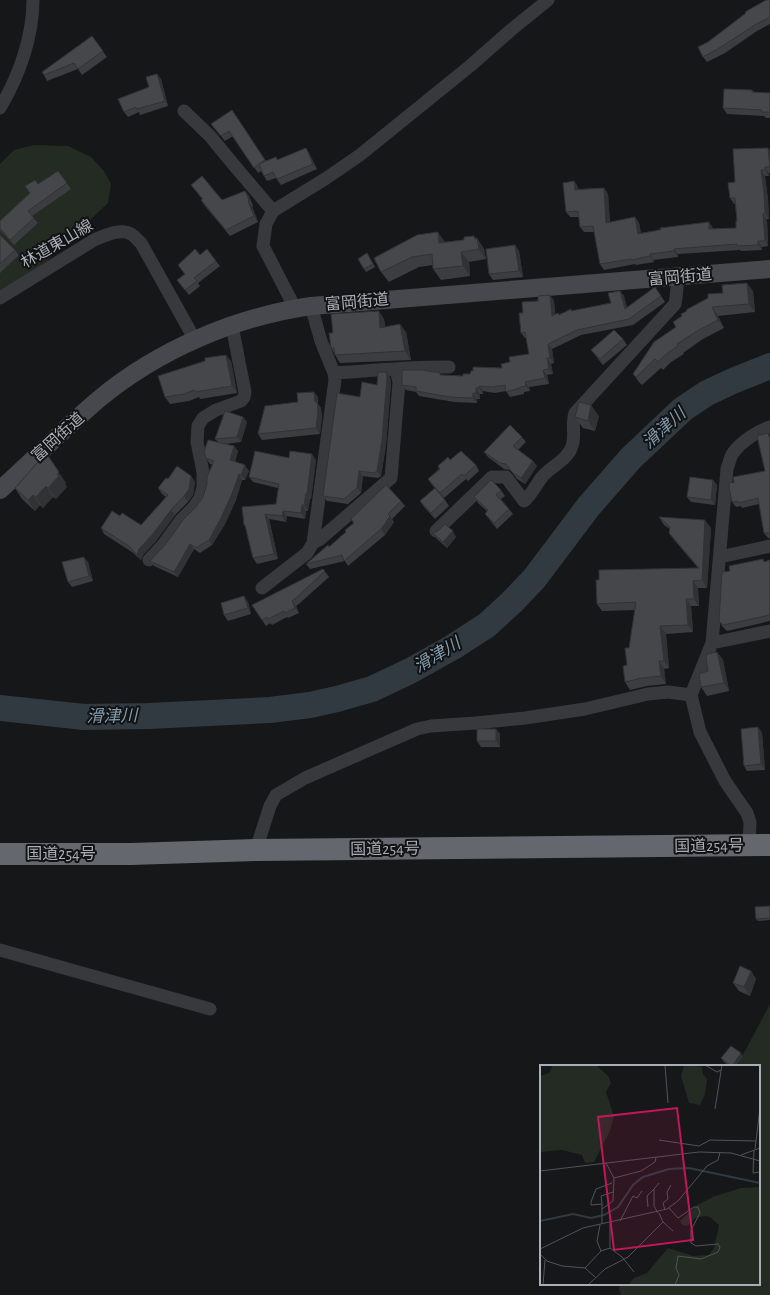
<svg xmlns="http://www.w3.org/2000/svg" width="770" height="1295" viewBox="0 0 770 1295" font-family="'Alegreya Sans','Noto Sans JP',sans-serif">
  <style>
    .green { fill: #232b23 }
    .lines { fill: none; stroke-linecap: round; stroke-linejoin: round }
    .river { stroke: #303a40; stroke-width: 26 }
    .street { stroke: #38393d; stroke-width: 13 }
    .secondary { stroke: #46484d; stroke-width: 18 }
    .highway { stroke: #64676e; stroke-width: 22 }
    .wall { fill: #3c3d40 }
    .shaded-wall { fill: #313234 }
    .building { fill: #46474b; stroke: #313234 }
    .labels { text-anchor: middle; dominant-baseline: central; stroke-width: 4; stroke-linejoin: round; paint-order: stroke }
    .street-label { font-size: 16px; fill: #aaaeb7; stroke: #111213 }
    .water-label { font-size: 17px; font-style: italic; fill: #839daf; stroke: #111213 }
    .inset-river { fill: none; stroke: #303a40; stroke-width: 2 }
    .inset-road { fill: none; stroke: #515358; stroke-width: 1 }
    .view { fill: #c2185b; fill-opacity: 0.15; stroke: #c2185b; stroke-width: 2 }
    .inset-edge { fill: none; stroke: #aaaeb7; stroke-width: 2 }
  </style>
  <rect width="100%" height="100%" fill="#161718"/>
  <path class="green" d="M 34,145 L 68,146 L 91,157 L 104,171 L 111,184 L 108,203 L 47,261 L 0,292 L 0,164 L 14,150 Z
    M 770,1004 L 770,1295 L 621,1295 L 619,1288 L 621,1284 L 759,1284 L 759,1066 L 737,1066 Z"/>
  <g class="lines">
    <path class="river" d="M 0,708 L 84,717 L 149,716 L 270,710 L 310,705 L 337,699 L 372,689 L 410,671 L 453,647 L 487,625 L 512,602 L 534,579 L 589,506 L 631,458 L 683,409 L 707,393 L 735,380 L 770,366"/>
    <path class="street" d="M 0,108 C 19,76 33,37 33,0
      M 184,111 L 210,136 L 233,164 L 273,211
      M 0,298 L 94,240 C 104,236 120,228 131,234 C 135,236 138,241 141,243 L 195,340
      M 295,308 L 263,246 L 266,224 L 273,211 L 325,179 L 360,155 L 470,66 L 511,30 L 548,0
      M 334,373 C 373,371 411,366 449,367
      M 436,531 L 492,477 L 506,477 L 524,501 C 532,494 536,485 542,477 C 551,466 568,460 572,446 C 576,435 571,424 575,413 L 675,304 L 676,298 L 678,277
      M 313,543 L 319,540 L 391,478 L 399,382 L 396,369
      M 720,557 L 770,546
      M 149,560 L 162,546 L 181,520 L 194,507 L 200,498 L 203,487 L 203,472 L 197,442 L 198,426 L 203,418 L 216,410 L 241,401 L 244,397 L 245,392 L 232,326
      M 262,588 L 307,553 L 313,543 L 335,380 L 334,373 L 321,341 L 311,306
      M 712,643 L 770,631
      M 749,845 L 750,822 L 747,813 L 725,781 L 700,732 L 691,695 L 712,643 L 727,469 C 729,464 730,457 733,453 C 741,442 757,431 770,427
      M 256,850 L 270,806 L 276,795 L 305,778 L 417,729 L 431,726 L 476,723 L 525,718 L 585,709 L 648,694 L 668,692 L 691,695
      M 0,950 L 210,1009"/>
    <path class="secondary" d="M 0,490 C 33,460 65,428 99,399 C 158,350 235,317 311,306 L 770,269"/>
    <path class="highway" d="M 0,854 L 131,854 L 256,850 L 770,845"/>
  </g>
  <path class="wall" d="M 770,0 L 770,24 L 757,31 L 725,53 L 707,62 L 703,57 L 708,42 Z
    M 92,36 L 107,57 L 82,75 L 78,69 L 47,81 L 44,75 Z
    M 161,79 L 168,106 L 140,115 L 139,112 L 128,117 L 124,112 L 149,87 Z
    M 752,90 L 754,92 L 770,93 L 770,118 L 766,118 L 764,116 L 727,114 L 723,108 Z
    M 232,110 L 266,161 L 276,157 L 278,160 L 306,148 L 309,153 L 317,169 L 281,185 L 276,178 L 267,181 L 261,171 L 258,173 L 233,136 L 225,141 L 211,124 Z
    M 770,150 L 770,173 L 769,173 L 769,176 L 765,176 L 768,199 L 769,219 L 767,219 L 768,246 L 762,247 L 762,250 L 741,251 L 740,250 L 678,254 L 678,257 L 653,260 L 654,262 L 636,265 L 635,264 L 604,270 L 600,264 L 594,232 L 584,232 L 580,227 L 579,217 L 570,217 L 566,212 L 574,181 L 578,187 L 578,189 L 604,188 L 608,194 L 610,222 L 635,217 L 639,223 L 641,233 L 709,222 L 713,229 L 736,228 L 737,221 L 735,204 L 734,204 L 730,198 L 735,182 Z
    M 58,171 L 71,189 L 32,216 L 38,223 L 14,245 L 0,230 L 0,221 L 30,193 Z
    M 191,185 L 222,200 L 245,191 L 249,196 L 253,206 L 252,206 L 258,222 L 230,236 L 205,206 L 201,200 L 202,199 Z
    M 0,235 L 15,250 L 19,255 L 0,273 Z
    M 477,238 L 484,249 L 486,259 L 469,262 L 470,276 L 441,280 L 433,269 L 433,265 L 419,267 L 389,282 L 381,272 L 374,258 L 445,242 Z
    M 515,245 L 519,251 L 523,277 L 493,280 L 489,274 Z
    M 367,253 L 375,267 L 366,272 L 358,259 Z
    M 200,255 L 216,261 L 220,266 L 198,283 L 200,286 L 189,295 L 177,280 L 185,274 L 178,265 Z
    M 655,287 L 665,302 L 633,325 L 581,335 L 552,349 L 554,363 L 551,364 L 553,374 L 547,375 L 549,384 L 529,387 L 530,391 L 524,392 L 524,394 L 510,397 L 506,391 L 495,393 L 483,391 L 483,394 L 480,394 L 480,399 L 477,399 L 477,403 L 454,402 L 419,396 L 416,392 L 406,390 L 402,385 L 442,375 L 463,376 L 502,368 L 510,362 L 529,354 L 526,338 L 525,338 L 521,333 L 523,313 L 538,301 L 550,295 L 554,301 L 555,315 L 559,314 L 572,311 L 611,303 L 620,291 L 624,296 L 627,308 Z
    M 753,291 L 755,312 L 718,316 L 724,328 L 703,339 L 683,353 L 684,354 L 671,362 L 663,370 L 661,368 L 642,385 L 639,382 L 633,374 L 676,327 L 682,316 L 687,311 L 686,310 L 723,293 Z
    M 384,319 L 385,327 L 406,332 L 411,360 L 340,363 L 331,348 L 333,333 Z
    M 623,339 L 627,345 L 603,365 L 591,350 Z
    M 231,361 L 237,393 L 200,399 L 199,397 L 189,401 L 170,404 L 165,397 Z
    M 386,372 L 390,377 L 391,383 L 386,445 L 381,476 L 378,478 L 363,476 L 361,493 L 348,504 L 327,501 L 323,496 L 360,397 L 377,385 Z
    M 318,397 L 318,404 L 321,408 L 322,417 L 320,434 L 262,440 L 258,434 L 298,402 Z
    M 599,416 L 595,431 L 583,428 L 575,417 Z
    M 243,417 L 247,422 L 241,442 L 225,444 L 234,446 L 238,451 L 235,462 L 249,471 L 245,480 L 242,480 L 236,500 L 225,524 L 212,545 L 200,553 L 194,549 L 178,577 L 154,566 L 150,561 L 165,545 L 196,507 L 203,497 L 213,465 L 210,464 L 206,458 L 218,442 L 215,439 Z
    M 768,433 L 770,436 L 770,538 L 768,538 L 764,533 L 759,504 L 742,508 L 741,506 L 736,507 L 732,502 L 734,483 L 765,471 Z
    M 522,437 L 526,442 L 518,450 L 533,461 L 537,466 L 525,484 L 517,479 L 510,470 L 504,469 L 488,457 L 484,452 Z
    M 289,458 L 316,460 L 311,499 L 310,499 L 308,511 L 306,511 L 305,519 L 287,516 L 286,522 L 269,519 L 278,559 L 257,564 L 253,558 L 246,529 L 244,525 L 276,504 L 278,488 L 253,482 L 249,477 Z
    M 450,460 L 476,465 L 479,471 L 468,481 L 466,479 L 444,498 L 432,485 L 428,479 L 439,469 L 438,466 Z
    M 191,476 L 195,482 L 193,495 L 188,502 L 175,515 L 156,541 L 143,555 L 141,560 L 132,552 L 104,534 L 101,528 L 120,516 L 141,525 L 166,497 L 162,494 L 158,488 L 168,479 Z
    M 713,480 L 717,485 L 715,505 L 691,502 L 687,497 Z
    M 66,483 L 65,484 L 67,487 L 56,499 L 53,497 L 43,508 L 40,505 L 35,511 L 22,499 L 15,488 Z
    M 501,490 L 505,496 L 501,499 L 513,514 L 497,529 L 485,514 L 487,511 L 478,503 L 474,497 Z
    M 445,500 L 449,506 L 435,519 L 424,507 L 420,501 Z
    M 401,501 L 405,506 L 392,519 L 394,522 L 385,535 L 348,566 L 345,561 L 310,569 L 306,564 L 329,547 L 346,532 L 353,523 L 351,519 Z
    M 659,517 L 711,528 L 707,588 L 698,588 L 699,606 L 691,606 L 693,632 L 666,634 L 669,668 L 664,669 L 666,684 L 647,686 L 630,690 L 625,682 L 635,610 L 602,611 L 597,604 L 698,568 L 675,541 L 669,533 L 670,529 L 664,525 Z
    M 433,533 L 456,537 L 447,548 L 437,539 Z
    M 770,560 L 770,621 L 727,631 L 722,626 L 719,621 L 730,571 Z
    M 88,562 L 93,581 L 72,587 L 68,582 Z
    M 323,569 L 329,577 L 300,603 L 296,606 L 299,613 L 288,618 L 287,617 L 272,625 L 270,623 L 266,626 L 252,605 Z
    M 248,602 L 251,614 L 228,621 L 224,615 Z
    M 717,652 L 723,660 L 729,691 L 707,696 L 701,687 Z
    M 758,727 L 762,733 L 765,770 L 747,771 L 744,766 Z
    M 496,729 L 500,734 L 500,747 L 481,747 L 477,741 Z
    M 770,906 L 770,920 L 758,921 L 756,919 Z
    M 751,971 L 756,979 L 750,996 L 739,991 L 733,983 Z
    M 743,1056 L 736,1066 L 729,1066 L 723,1061 L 721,1058 Z"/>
  <path class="shaded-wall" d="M 157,74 L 161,79 L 168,106 L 165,101 Z
    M 306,148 L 309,153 L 317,169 L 313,164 Z
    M 768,148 L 770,150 L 770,168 L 770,167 Z
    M 765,167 L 769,173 L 769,176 L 765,170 Z
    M 761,170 L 765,176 L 768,199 L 769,219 L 765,213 Z
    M 574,181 L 578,187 L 579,195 L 575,190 Z
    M 604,188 L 608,194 L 610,228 L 606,223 Z
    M 245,191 L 249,196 L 253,206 L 249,200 Z
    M 248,201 L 252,206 L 258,222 L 254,216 Z
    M 763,214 L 767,219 L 768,246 L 765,241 Z
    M 635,217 L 639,223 L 642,239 L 638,234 Z
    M 709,222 L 713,228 L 713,235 L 709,229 Z
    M 438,232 L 445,242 L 439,243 Z
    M 474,236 L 484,249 L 486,259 L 479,249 Z
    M 758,241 L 762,247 L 762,250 L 758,245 Z
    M 515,245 L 519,251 L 523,277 L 519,271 Z
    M 674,249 L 678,254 L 678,257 L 674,251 Z
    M 461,252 L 469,262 L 470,276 L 463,266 Z
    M 650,254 L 654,262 L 650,256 Z
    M 747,283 L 753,291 L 755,312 L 749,304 Z
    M 620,291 L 624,296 L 629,315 L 625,309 Z
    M 550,295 L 554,301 L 556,322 L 552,316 Z
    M 712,307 L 718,316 L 724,328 L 718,320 Z
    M 379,311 L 384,319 L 386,336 L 380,328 Z
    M 400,324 L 406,332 L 411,360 L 405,351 Z
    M 548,344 L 552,349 L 554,363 L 550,358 Z
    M 226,355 L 231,361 L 237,393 L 232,386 Z
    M 547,358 L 551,364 L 553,374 L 549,369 Z
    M 543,370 L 547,375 L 549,384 L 545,378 Z
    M 386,372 L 390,377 L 391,383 L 386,445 L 381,476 L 377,471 Z
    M 525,382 L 529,387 L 530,391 L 526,386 Z
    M 479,386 L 483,391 L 483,394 L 479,388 Z
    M 476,388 L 480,394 L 480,399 L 476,394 Z
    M 314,392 L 318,397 L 318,404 L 321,408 L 322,417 L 320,434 L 316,428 L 315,402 Z
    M 473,393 L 477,399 L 477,403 L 473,398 Z
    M 591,405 L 599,416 L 595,431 L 588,421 Z
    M 243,417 L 247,422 L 241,442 L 237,437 Z
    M 234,446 L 238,451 L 234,466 L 230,460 Z
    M 46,453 L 66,483 L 65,484 L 67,487 L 56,499 L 48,488 L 57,474 Z
    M 312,454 L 316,460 L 311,499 L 307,494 Z
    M 533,461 L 537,466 L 525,484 L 521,478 Z
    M 245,465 L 249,471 L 245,480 L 241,475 Z
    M 359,471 L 363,476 L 361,493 L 357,488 Z
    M 239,474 L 242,480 L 236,500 L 225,524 L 212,545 L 209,540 Z
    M 191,476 L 195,482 L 193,495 L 188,502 L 184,496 Z
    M 713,480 L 717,485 L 715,505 L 711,500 Z
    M 46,486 L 53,497 L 43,508 L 36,497 Z
    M 306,493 L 310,499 L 308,511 L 304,505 Z
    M 33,495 L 40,505 L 35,511 L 28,500 Z
    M 302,505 L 306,511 L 305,519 L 301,513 Z
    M 171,510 L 175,515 L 156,541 L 143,555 L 141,560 L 137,555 L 139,549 Z
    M 283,511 L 287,516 L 286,522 L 282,516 Z
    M 265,514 L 269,519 L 278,559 L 274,554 Z
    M 390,516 L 394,522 L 385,535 L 381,529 Z
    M 705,520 L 711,528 L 707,588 L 702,580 Z
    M 453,531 L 456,537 L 447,548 L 443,542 Z
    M 190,544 L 194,549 L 178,577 L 174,572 Z
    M 84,557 L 88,562 L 93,581 L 89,576 Z
    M 693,581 L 698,588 L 699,606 L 694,599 Z
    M 244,596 L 248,602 L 251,614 L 248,608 Z
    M 686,599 L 691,606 L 693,632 L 688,625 Z
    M 292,601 L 296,606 L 299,613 L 295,608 Z
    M 660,626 L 666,634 L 669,668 L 664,661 Z
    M 717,652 L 723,660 L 729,691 L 724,683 Z
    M 659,661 L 664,669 L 666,684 L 661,676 Z
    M 758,727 L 762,733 L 765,770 L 761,764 Z
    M 496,729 L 500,734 L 500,747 L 496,741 Z
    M 751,971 L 756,979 L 750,996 L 744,987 Z
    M 741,1053 L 743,1056 L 736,1066 L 732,1066 Z"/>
  <path class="building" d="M 766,0 L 770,0 L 770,17 L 753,26 L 721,47 L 703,57 L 698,47 L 708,42 L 746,13 L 745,12 Z
    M 92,36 L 103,51 L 78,69 L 74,63 L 44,75 L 42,72 Z
    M 157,74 L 165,101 L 137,109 L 136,107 L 124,112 L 118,99 L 149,87 L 146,77 Z
    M 724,89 L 752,90 L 752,92 L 770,93 L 770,112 L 761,112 L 762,110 L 723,108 Z
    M 232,110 L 265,160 L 259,164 L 276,157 L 277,160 L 306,148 L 313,164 L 277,179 L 273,172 L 264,176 L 259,164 L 254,168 L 229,131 L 221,136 L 211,124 Z
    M 768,148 L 770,167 L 765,167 L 765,170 L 761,170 L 764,193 L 765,213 L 763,214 L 765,241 L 758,241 L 758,245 L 737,246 L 737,244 L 674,249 L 674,251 L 650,254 L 650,256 L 632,260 L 631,259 L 600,264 L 593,226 L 580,227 L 578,211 L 566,212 L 563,183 L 574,181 L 575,190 L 604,188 L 606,223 L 635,217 L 638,234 L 659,230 L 661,230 L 660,228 L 709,222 L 709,229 L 736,228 L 736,221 L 737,221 L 735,198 L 730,198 L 728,183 L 735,182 L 733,149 Z
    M 58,171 L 67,183 L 28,211 L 34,218 L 10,240 L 0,228 L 0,221 L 30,193 L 25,186 L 35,180 L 38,184 Z
    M 202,176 L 222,200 L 245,191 L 249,200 L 248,201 L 254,216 L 226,230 L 201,200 L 203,199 L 191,185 Z
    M 438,232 L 439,243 L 464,240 L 464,237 L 474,236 L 475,239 L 477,238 L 479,249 L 461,252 L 463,266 L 433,269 L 432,254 L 412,257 L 381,272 L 374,258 L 417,235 Z
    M 0,235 L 15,250 L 0,264 Z
    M 515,245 L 519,271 L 489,274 L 486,249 Z
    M 195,249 L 200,255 L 207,249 L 216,261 L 194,278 L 197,281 L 185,290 L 177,280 L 185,274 L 178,265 Z
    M 367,253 L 373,264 L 364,269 L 358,259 Z
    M 747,283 L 749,304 L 712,307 L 718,320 L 697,331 L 677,344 L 678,346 L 666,354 L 658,362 L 655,359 L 636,377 L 633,374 L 654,342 L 676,327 L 673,322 L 682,316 L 681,314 L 687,311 L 686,310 L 708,298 L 708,294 L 723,293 L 722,285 Z
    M 655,287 L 661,296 L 629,319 L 577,330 L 548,344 L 550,358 L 547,358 L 549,369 L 543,370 L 545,378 L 525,382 L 526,386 L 520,387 L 520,388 L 506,392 L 505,385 L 492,387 L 479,386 L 479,388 L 476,388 L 476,394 L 473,393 L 473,398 L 450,397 L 416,391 L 416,387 L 402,385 L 402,370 L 422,370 L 440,373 L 440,375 L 463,376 L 463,374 L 470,374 L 471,371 L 473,371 L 473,367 L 502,368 L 501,364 L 510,362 L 509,357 L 529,354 L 525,332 L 521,333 L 519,313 L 523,313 L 522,302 L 538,301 L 538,296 L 550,295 L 552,316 L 558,313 L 559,315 L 571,309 L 571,311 L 611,303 L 608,293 L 620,291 L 625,309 Z
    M 379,311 L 380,328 L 400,324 L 405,351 L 335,355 L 334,348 L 331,348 L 329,333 L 333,333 L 331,314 Z
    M 614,330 L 623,339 L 600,359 L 591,350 Z
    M 226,355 L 232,386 L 195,392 L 194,390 L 184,394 L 165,397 L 158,376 L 205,361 L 205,358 Z
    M 378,372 L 386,372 L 387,377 L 382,440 L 377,471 L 374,473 L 359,471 L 357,488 L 344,499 L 323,496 L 337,393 L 360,397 L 362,382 L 377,385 Z
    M 314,392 L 315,402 L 317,402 L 318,411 L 316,428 L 258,434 L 265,406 L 298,402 L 297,393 Z
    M 579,402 L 591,405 L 588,421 L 575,417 Z
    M 225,411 L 243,417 L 237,437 L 215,439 Z
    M 510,425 L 522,437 L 513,446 L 533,461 L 521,478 L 513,473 L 506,464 L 500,463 L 484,452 Z
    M 768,433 L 769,437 L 770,437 L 770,533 L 764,533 L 758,498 L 738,503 L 738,501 L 732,502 L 729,487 L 730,482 L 734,483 L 733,477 L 765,471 L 757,436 Z
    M 208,440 L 234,446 L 230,460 L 245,465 L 241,475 L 239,474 L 232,494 L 221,518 L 209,540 L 196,548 L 190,544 L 174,572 L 150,561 L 165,545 L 183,520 L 196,507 L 203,497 L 207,484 L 207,477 L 214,461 L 206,458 L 204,452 Z
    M 255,451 L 289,458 L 290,451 L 312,454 L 307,494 L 306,493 L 304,505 L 302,505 L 301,513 L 283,511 L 282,516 L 265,514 L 274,554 L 253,558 L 245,525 L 244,525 L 242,507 L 276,504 L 279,484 L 249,477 Z
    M 461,451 L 476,465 L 464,476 L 462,474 L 440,493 L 428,479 L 440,469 L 438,466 L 448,457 L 450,460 Z
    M 46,453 L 59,472 L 57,474 L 59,476 L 48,488 L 46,486 L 36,497 L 33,495 L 28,500 L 15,488 Z
    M 177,466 L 191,476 L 189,489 L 184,496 L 171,510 L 152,535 L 139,549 L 137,555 L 129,546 L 101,528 L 112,511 L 120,516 L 122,513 L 141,525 L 168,495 L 158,488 L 166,478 L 168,479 Z
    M 690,477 L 713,480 L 711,500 L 687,497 Z
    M 491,480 L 501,490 L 496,495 L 509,509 L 494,523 L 485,514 L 488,510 L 474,497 Z
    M 386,485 L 401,501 L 388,514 L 390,516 L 381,529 L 344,561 L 342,555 L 306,564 L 328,545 L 329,547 L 346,532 L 345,530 L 354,523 L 351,519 Z
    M 435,488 L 445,500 L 431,513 L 420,501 Z
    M 659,517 L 705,520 L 702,580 L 693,581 L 694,599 L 686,599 L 688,625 L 660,626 L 664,661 L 659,661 L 661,676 L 642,678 L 625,682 L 623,666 L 627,665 L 625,648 L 629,648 L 636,602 L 597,604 L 596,580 L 599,580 L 599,570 L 699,568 L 669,533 L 670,527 Z
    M 445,524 L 453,531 L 443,542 L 433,533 L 438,531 Z
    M 84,557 L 89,576 L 68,582 L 62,562 Z
    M 763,559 L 764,562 L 770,560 L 770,615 L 723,625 L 719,621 L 722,572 L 730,571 L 729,566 Z
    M 323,569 L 325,571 L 296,598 L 292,601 L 295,608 L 285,613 L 284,611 L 268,619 L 267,617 L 262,620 L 252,605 Z
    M 244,596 L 248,608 L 224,615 L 221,603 Z
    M 717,652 L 724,683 L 701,687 L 699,674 L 708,671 L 706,658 L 707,654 Z
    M 758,727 L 761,764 L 744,766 L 741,729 Z
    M 477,729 L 496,729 L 496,741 L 477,741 Z
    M 770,906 L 770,918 L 756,919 L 755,907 Z
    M 740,966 L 751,971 L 744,987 L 733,983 Z
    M 731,1046 L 741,1053 L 732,1066 L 731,1066 L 721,1058 Z"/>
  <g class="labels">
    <g class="street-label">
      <text transform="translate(57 244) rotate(-30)">林道東山線</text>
      <text transform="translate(680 277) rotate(-5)">富岡街道</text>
      <text transform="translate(357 302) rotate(-5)">富岡街道</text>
      <text transform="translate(58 437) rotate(-42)">富岡街道</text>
      <text transform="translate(709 846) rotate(-1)">国道254号</text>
      <text transform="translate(385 849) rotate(-1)">国道254号</text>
      <text x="61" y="854">国道254号</text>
    </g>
    <g class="water-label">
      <text transform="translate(664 428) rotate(-42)">滑津川</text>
      <text transform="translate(437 655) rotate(-31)">滑津川</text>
      <text transform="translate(112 716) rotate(-1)">滑津川</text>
    </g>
  </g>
  <g transform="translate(540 1065)">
    <rect width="220" height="220" fill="#161718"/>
    <path d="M 13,0 L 56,0 L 68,11 L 71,18 L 66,27 L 74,51 L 70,66 L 54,97 L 45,98 L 42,90 L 22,85 L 0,87 L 0,11 L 9,8 ZM 144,0 L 162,2 L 163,9 L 167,14 L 165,29 L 160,40 L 149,38 L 141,11 ZM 220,122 L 220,220 L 88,220 L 94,213 L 107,208 L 128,183 L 153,191 L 169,190 L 174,183 L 179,160 L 170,152 L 165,151 L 155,153 L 148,161 L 142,160 L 140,156 L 157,140 L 175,131 L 201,123 Z" fill="#232b23"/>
    <path class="inset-river" d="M 0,156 L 33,149 L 51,153 L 64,150 L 78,142 L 93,120 L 103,112 L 129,104 L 149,103 L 220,118"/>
    <path class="inset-road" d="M 125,0 L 128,38M 165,0 L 177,7 L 181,5M 175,44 L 182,0M 119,75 L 159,81 L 170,75 L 216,76M 215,84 L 220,43M 214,85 L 213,108 L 220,107M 201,90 L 220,83M 0,106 L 159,87 L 191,88 L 220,96M 74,113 L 101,106 L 115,97 L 116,92M 62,139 L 61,131 L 73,127M 108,142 L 107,131 L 114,124M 129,143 L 138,153 L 154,142 L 158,142 L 160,148 L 151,165 L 151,178 L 156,181 L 178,179 L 180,182 L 178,187 L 161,194 L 138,191 L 136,203 L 139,210 L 135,220M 62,144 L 73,136 L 74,113 L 66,98M 125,145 L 123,138 L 128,134 L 127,127 L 131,120M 118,148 L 114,141 L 114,124 L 119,118M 119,148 L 123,157 L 133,166M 80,156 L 93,131 L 97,133 L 102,126M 62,159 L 62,139 L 51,140 L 51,137 L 56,124 L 72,118M 60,160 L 57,176 L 61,186M 70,183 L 70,158M 0,184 L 43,163 L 127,144 L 138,136 L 167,101 L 178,95 L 180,87M 0,189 L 7,196 L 22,201 L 45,203 L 55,212M 45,203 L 61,186 L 70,183 L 82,192 L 94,207M 3,220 L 5,195M 48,220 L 65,204 L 88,192 L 123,157"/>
    <path class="view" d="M 137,43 L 153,175 L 74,185 L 58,52 Z"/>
    <rect width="220" height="220" class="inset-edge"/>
  </g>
</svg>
